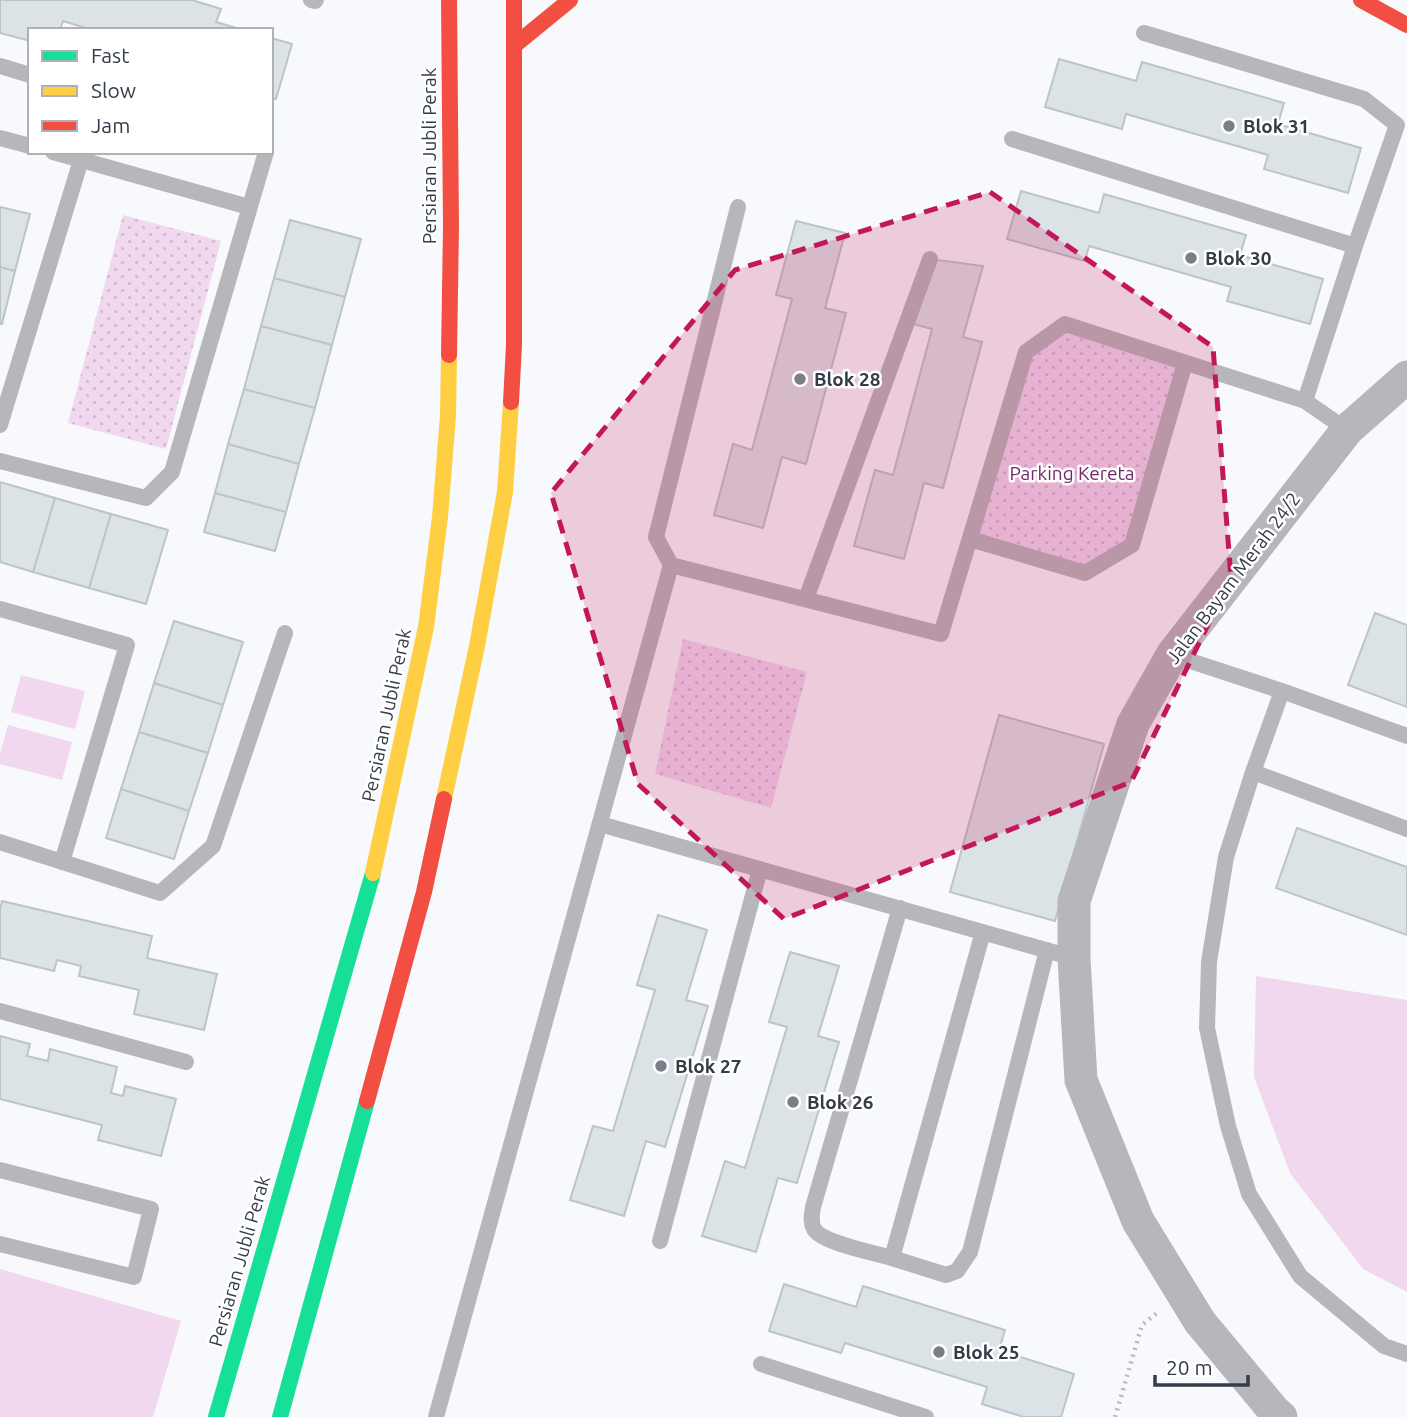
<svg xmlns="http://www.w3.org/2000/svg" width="1407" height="1417" viewBox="0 0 1407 1417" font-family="Ubuntu,sans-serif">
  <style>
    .grass { fill: #f1d8ef }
    .park { fill: url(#park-dots) }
    .building { fill: #dbe3e7; stroke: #bdc4c9; stroke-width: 2 }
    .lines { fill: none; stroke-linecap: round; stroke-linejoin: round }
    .path { stroke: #b7b8bc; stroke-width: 4.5; stroke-dasharray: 2 5; stroke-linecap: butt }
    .lane { stroke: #b7b7bb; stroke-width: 16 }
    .street { stroke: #b7b7bb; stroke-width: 33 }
    .fast { stroke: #16e098; stroke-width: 16 }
    .slow { stroke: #ffcf43; stroke-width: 16 }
    .jam { stroke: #f24e42; stroke-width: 16 }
    .marked { fill: #c2185b; fill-opacity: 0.2; stroke: #c2185b; stroke-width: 5; stroke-dasharray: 14 9; stroke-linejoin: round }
    .poi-dot { fill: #797e88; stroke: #fff; stroke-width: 2.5 }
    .labels { text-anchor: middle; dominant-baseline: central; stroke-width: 5; stroke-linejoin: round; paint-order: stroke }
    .poi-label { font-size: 19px; font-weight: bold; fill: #353c49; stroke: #fff; text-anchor: start }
    .street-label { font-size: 19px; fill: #353c49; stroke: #fff }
    .park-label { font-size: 19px; fill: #70296a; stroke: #fff }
  </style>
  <defs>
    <pattern id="park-dots" width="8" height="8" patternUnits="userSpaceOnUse" patternTransform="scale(1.75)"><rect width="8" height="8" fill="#f1d8ef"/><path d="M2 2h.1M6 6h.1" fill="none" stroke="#cfbace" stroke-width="1.8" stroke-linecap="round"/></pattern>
  </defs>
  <rect width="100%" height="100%" fill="#f7f9fc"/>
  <path class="grass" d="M 21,675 L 85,691 L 75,729 L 11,712 Z
    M 8,725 L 72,742 L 62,780 L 0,764 L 0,754 Z
    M 1256,976 L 1407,1000 L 1407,1292 L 1363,1269 L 1290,1173 L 1254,1077 Z
    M 0,1269 L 181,1321 L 153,1417 L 0,1417 Z"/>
  <path class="park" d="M 123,215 L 221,241 L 166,449 L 68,423 Z
    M 1065,324 L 1185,363 L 1132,545 L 1085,573 L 970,539 L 1026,352 Z
    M 683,639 L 807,672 L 771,808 L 655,774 Z"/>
  <path class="building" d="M 0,0 L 192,0 L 221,9 L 216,22 L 243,30 L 92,30 L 63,21 L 60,30 L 30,30 L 30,41 L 0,33 Z
    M 271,38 L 292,44 L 276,99 L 271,97 Z
    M 1059,59 L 1136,81 L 1142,62 L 1284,103 L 1278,124 L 1361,148 L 1348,193 L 1264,169 L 1268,155 L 1126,114 L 1122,129 L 1045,107 Z
    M 1021,191 L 1099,213 L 1104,194 L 1246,235 L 1240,255 L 1323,279 L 1310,324 L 1227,301 L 1231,287 L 1089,246 L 1085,261 L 1007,239 Z
    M 0,207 L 30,214 L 15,271 L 0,267 Z
    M 290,220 L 361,239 L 345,297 L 274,278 Z
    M 796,221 L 845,233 L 825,308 L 846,313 L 806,464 L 782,457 L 763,528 L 714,515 L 733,444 L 752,450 L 792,299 L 776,295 Z
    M 930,259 L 983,266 L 963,337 L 982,342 L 943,488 L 924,483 L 904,559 L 854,546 L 875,470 L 893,475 L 932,329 L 913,324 Z
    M 0,267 L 15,271 L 2,324 L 0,324 Z
    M 274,278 L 345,297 L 332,345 L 261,326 Z
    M 261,326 L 332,345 L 315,408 L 244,389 Z
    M 244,389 L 315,408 L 299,464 L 228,444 Z
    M 228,444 L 299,464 L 286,512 L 215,493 Z
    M 0,482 L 55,498 L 33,572 L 0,562 Z
    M 215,493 L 286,512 L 275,551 L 204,532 Z
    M 55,498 L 111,514 L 89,588 L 33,572 Z
    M 111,514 L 168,530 L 146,604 L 89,588 Z
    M 1375,613 L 1407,625 L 1407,707 L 1348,685 Z
    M 174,621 L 243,642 L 223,705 L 154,683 Z
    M 154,683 L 223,705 L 208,753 L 139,732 Z
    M 999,715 L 1104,744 L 1055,921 L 950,892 Z
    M 139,732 L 208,753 L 189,811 L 121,789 Z
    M 121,789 L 189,811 L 174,859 L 106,838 Z
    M 1297,828 L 1407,867 L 1407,935 L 1276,888 Z
    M 2,901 L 152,936 L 147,958 L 217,974 L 204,1030 L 134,1014 L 139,990 L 79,976 L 81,966 L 57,960 L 54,971 L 0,958 L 0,910 Z
    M 658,915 L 707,930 L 686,1000 L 708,1006 L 665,1147 L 646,1141 L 624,1216 L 570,1200 L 593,1126 L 613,1131 L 655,990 L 637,985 Z
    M 790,952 L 839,966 L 818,1036 L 839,1042 L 797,1183 L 778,1178 L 756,1252 L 702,1236 L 725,1161 L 745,1168 L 787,1027 L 769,1022 Z
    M 0,1036 L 30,1044 L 27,1056 L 48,1061 L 50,1049 L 117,1067 L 111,1093 L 123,1096 L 125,1086 L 176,1099 L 161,1156 L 98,1140 L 102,1125 L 0,1099 Z
    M 784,1284 L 856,1307 L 863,1286 L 1005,1330 L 999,1350 L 1074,1374 L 1061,1417 L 1024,1417 L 982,1404 L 987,1387 L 845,1343 L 841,1353 L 769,1331 Z"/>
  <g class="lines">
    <path class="path" d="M 1115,1417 L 1142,1325 L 1157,1313"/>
    <path class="lane" d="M 311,0 L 315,1 L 316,0
      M 0,66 L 30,75
      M 0,138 L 30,146
      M 1012,139 L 1355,246 L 1397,125 L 1364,99 L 1144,33
      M 53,152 L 249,207
      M 1305,401 L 1355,246
      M 0,425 L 81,160
      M 0,461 L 146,498 L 172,472 L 266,152
      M 970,539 L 1085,573 L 1132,545 L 1185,363
      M 671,565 L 941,634 L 1026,352 L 1065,324 L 1305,401 L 1347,430
      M 806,599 L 930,259
      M 0,609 L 127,645 L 62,862
      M 1172,655 L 1282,691 L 1407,736
      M 1282,691 L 1253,772 L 1226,857 L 1209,962 L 1207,1028 L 1228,1126 L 1249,1194 L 1300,1276 L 1384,1346 L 1407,1354
      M 1253,772 L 1407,829
      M 600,824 L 1074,958
      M 0,842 L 160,893 L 213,846 L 285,633
      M 900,908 L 813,1207 C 812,1215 810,1222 814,1229 C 822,1243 875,1253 892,1258 L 983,932
      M 0,1011 L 186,1062
      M 0,1170 L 151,1209 L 134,1277 L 0,1244
      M 660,1241 L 760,869
      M 892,1258 L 946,1275 L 957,1271 L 970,1252 L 1047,950
      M 761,1364 L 926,1417
      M 436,1417 L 671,565 L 656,537 L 738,207"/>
    <path class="street" d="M 1281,1417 L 1275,1412 L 1200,1322 L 1138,1221 L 1081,1080 L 1074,958 L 1074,901 L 1133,724 L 1172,655 L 1347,430 L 1407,377"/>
    <path class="fast" d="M 216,1417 L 373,873
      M 280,1417 L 367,1101"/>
    <path class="slow" d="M 444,799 L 477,646 L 505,492 L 511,402
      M 373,873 L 426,627 L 440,517 L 448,415 L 449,355"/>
    <path class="jam" d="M 1361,0 L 1407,25
      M 515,45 L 570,0
      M 449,355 L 451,226 L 449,0
      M 511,402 L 514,345 L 514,0
      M 367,1101 L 424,892 L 444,799"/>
  </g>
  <path class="marked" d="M 990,192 L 1213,347 L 1231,578 L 1131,782 L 784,919 L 638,784 L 551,493 L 735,270 Z"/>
  <g class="poi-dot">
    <circle cx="1229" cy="126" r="7"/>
    <circle cx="1191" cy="258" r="7"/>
    <circle cx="800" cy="379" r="7"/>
    <circle cx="661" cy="1066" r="7"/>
    <circle cx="793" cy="1102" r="7"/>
    <circle cx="939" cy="1352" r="7"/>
  </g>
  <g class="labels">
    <g class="poi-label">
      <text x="1243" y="126">Blok 31</text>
      <text x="1205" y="258">Blok 30</text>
      <text x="814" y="379">Blok 28</text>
      <text x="675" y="1066">Blok 27</text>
      <text x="807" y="1102">Blok 26</text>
      <text x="953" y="1352">Blok 25</text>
    </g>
    <g class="street-label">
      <text transform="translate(429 156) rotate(-90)">Persiaran Jubli Perak</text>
      <text transform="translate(1233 578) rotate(-53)">Jalan Bayam Merah 24/2</text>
      <text transform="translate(386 715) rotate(-78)">Persiaran Jubli Perak</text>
      <text transform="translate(239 1261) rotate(-74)">Persiaran Jubli Perak</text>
    </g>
    <g class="park-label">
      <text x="1072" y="473">Parking Kereta</text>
    </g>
  </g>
  <rect x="28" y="28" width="245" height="126" fill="#ffffff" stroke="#aeb1b6" stroke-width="2"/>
  <rect x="42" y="51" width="35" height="10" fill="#16e098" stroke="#aeb1b6" stroke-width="2"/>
  <text x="91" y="63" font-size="21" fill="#353c49">Fast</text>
  <rect x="42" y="86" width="35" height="10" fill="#ffcf43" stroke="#aeb1b6" stroke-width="2"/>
  <text x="91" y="98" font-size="21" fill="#353c49">Slow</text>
  <rect x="42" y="121" width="35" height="10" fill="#f24e42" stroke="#aeb1b6" stroke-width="2"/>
  <text x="91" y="133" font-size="21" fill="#353c49">Jam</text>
  <path d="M1155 1375v10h93v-10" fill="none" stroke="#353c49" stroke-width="3.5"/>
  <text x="1166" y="1375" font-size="21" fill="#353c49" stroke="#ffffff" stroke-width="5" paint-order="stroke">20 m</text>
</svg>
